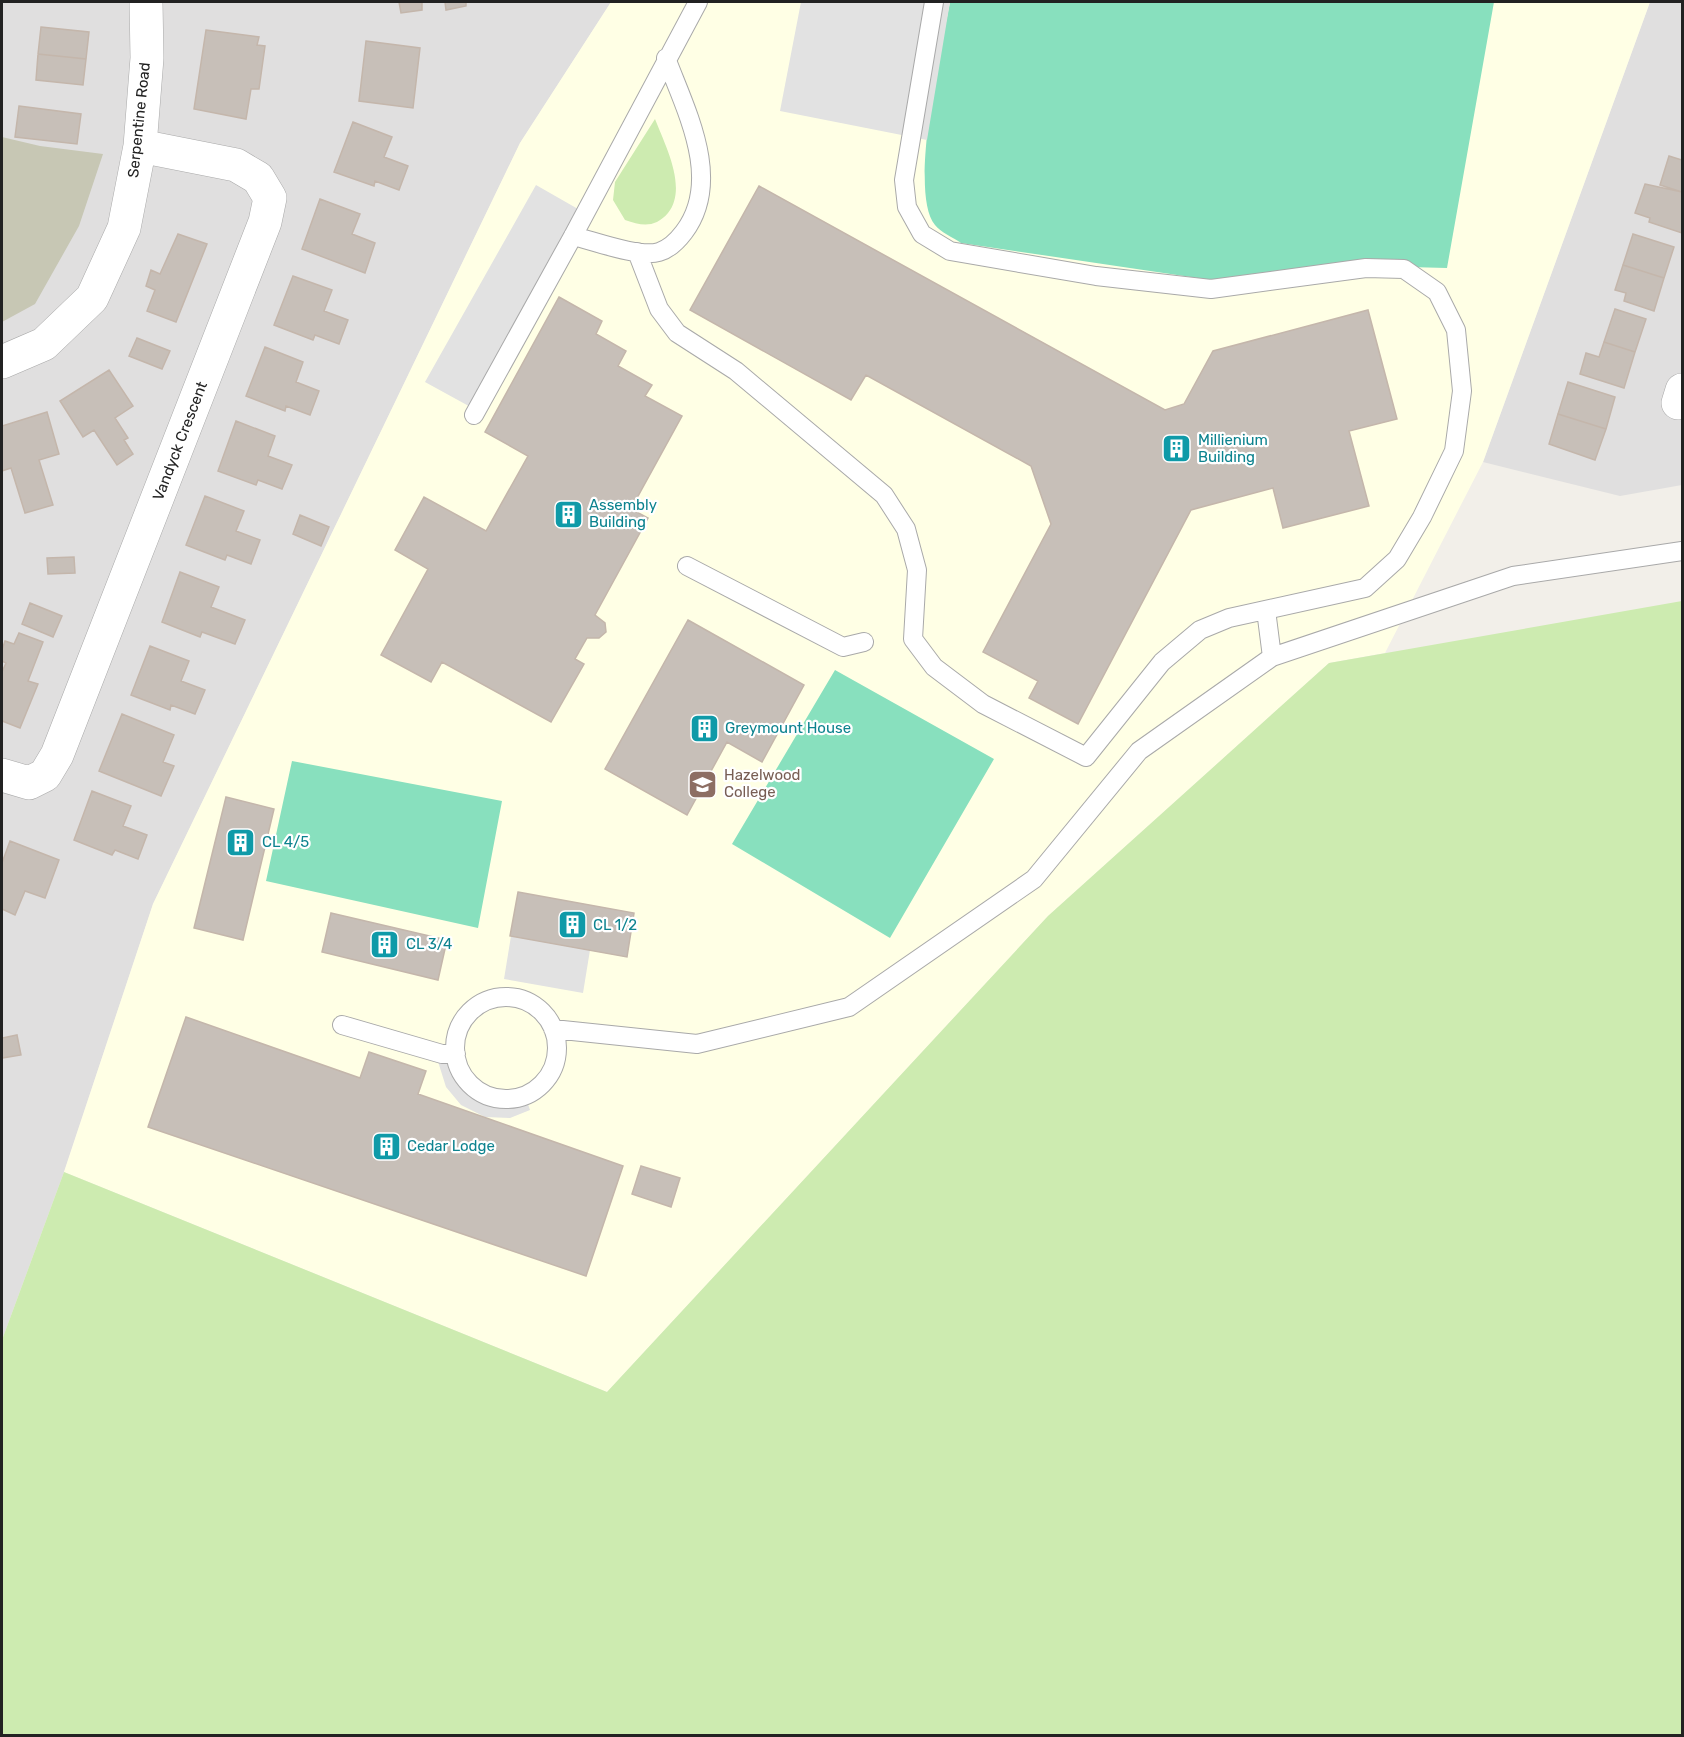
<svg xmlns="http://www.w3.org/2000/svg" width="1684" height="1737" viewBox="0 0 1684 1737" font-family="Rubik,sans-serif">
  <style>
    .residential { fill: #e0dfdf }
    .education { fill: #ffffe5 }
    .construction { fill: #c7c7b4 }
    .grass { fill: #cdebb0 }
    .pitch { fill: #88e0be }
    .parking { fill: #e2e2e2 }
    .building { fill: #c7bfb8; stroke: #c4b6ab; stroke-width: 1.5 }
    .lines { fill: none; stroke-linecap: round; stroke-linejoin: round }
    .lane-casing { stroke: #a9a9a9; stroke-width: 20 }
    .street-casing { stroke: #a9a9a9; stroke-width: 34 }
    .lane { stroke: #fff; stroke-width: 18 }
    .street { stroke: #fff; stroke-width: 33 }
    .labels { text-anchor: middle; dominant-baseline: central; stroke-width: 4.5; stroke-linejoin: round; paint-order: stroke }
    .street-label { font-size: 15px; fill: #222; stroke: #fff }
    .culture-label { font-size: 15px; fill: #0d838f; stroke: #fff; text-anchor: start }
    .education-label { font-size: 15px; fill: #785e54; stroke: #fff; text-anchor: start }
  </style>
  <rect width="100%" height="100%" fill="#f2efe9"/>
  <path class="residential" d="M 2,2 L 611,2 L 520,143 L 153,904 L 64,1172 L 2,1340 Z
    M 1650,2 L 1682,2 L 1682,485 L 1620,496 L 1483,462 Z"/>
  <path class="education" d="M 611,2 L 1650,2 L 1483,462 L 1385,653 L 1329,663 L 1048,916 L 607,1392 L 64,1172 L 153,904 L 520,143 Z"/>
  <path class="construction" d="M 2,137 L 40,146 L 103,154 L 79,226 L 35,304 L 2,322 Z"/>
  <path class="grass" d="M 655,119 C 665,145 688,188 668,213 C 655,228 642,226 625,220 L 613,200 L 615,182 Z
    M 1682,601 L 1682,1735 L 2,1735 L 2,1340 L 64,1172 L 607,1392 L 1048,916 L 1329,663 Z"/>
  <path class="pitch" d="M 950,2 L 1494,2 L 1447,268 L 1332,265 L 1211,280 L 961,243 C 954,238 940,232 935,225 C 908,192 942,46 950,2 Z
    M 835,670 L 994,759 L 890,938 L 732,844 Z
    M 292,761 L 502,801 L 478,928 L 266,881 Z"/>
  <path class="parking" d="M 801,2 L 950,2 L 927,140 L 780,111 Z
    M 536,185 L 585,213 L 476,410 L 425,382 Z
    M 511,936 L 590,950 L 583,993 L 504,979 Z
    M 435,1052 L 456,1054 L 459,1068 L 467,1081 L 480,1092 L 495,1098 L 510,1099 L 525,1095 L 530,1110 L 510,1118 L 485,1117 L 461,1105 L 446,1087 Z"/>
  <path class="building" d="M 399,2 L 422,2 L 422,10 L 401,13 Z
    M 445,2 L 466,2 L 466,6 L 446,10 Z
    M 41,27 L 89,32 L 86,59 L 38,54 Z
    M 206,30 L 259,37 L 257,45 L 265,46 L 259,89 L 251,89 L 246,119 L 194,109 Z
    M 366,41 L 420,48 L 413,108 L 359,101 Z
    M 38,54 L 86,59 L 83,85 L 36,80 Z
    M 19,106 L 81,114 L 77,144 L 15,137 Z
    M 353,122 L 392,137 L 384,157 L 408,166 L 399,190 L 375,181 L 374,186 L 334,172 Z
    M 1669,156 L 1682,160 L 1682,192 L 1660,185 Z
    M 1645,184 L 1682,192 L 1682,233 L 1649,222 L 1650,218 L 1635,213 Z
    M 759,186 L 1165,410 L 1184,404 L 1213,351 L 1368,310 L 1397,419 L 1349,431 L 1369,506 L 1283,528 L 1273,488 L 1191,510 L 1078,724 L 1029,698 L 1038,681 L 983,652 L 1051,524 L 1031,466 L 866,375 L 851,400 L 690,310 Z
    M 320,199 L 360,214 L 352,234 L 375,243 L 365,273 L 302,249 Z
    M 178,234 L 207,244 L 176,322 L 147,311 L 155,290 L 146,286 L 151,270 L 160,274 Z
    M 1633,234 L 1674,247 L 1664,278 L 1623,265 Z
    M 1623,265 L 1664,278 L 1654,311 L 1624,301 L 1626,293 L 1615,290 Z
    M 293,276 L 332,290 L 324,311 L 348,320 L 339,344 L 315,335 L 313,340 L 274,325 Z
    M 559,297 L 602,321 L 596,334 L 626,351 L 618,366 L 652,385 L 645,396 L 682,416 L 631,509 L 648,518 L 595,615 L 605,623 L 606,632 L 599,638 L 587,638 L 575,659 L 584,664 L 551,722 L 442,662 L 431,682 L 381,655 L 428,569 L 395,550 L 424,497 L 486,531 L 528,456 L 485,432 Z
    M 1615,309 L 1646,319 L 1635,352 L 1604,342 Z
    M 137,338 L 170,351 L 162,369 L 129,356 Z
    M 1604,342 L 1635,352 L 1624,388 L 1580,374 L 1586,353 L 1599,357 Z
    M 265,347 L 303,362 L 296,382 L 319,391 L 310,415 L 286,406 L 285,411 L 246,396 Z
    M 109,370 L 133,406 L 115,418 L 128,438 L 124,440 L 133,454 L 117,465 L 94,430 L 83,437 L 60,401 Z
    M 1568,382 L 1615,397 L 1606,429 L 1558,414 Z
    M 47,412 L 59,454 L 39,460 L 53,505 L 25,513 L 11,468 L 2,471 L 2,426 Z
    M 1558,414 L 1606,429 L 1595,460 L 1549,444 Z
    M 236,421 L 275,436 L 268,456 L 292,465 L 282,489 L 258,480 L 256,485 L 218,471 Z
    M 205,496 L 244,511 L 236,531 L 260,540 L 251,564 L 227,555 L 225,560 L 186,545 Z
    M 300,515 L 329,527 L 321,546 L 293,534 Z
    M 74,557 L 75,573 L 48,574 L 47,558 Z
    M 180,572 L 219,587 L 211,607 L 245,620 L 235,644 L 202,632 L 200,637 L 162,622 Z
    M 30,603 L 62,616 L 53,637 L 22,624 Z
    M 688,620 L 804,685 L 762,762 L 727,742 L 687,815 L 605,769 Z
    M 19,633 L 43,642 L 28,681 L 38,684 L 20,728 L 2,721 L 2,672 L 6,663 L 2,661 L 2,650 L 5,641 L 14,644 Z
    M 150,646 L 189,661 L 181,681 L 205,690 L 195,714 L 171,705 L 170,710 L 131,695 Z
    M 122,714 L 174,735 L 163,762 L 174,766 L 161,796 L 99,771 Z
    M 92,791 L 131,806 L 123,826 L 147,835 L 138,859 L 115,850 L 112,855 L 74,840 Z
    M 226,797 L 274,809 L 243,940 L 194,928 Z
    M 10,841 L 59,860 L 45,898 L 25,891 L 15,915 L 2,909 L 2,863 Z
    M 518,892 L 634,913 L 627,957 L 510,936 Z
    M 331,913 L 447,940 L 438,980 L 322,952 Z
    M 186,1017 L 360,1078 L 369,1052 L 426,1071 L 418,1094 L 623,1166 L 586,1276 L 148,1127 Z
    M 17,1035 L 21,1055 L 2,1058 L 2,1038 Z
    M 641,1166 L 680,1178 L 671,1207 L 632,1194 Z"/>
  <g class="lines">
    <defs>
      <path id="lane" d="M 573,236 C 594,241 639,258 659,252 C 669,249 678,240 684,232 C 723,180 686,111 666,58
        M 637,252 L 659,309 L 677,333 L 736,371 L 884,495 L 906,529 L 917,570 L 913,639 L 934,667 L 983,704 L 1086,757 L 1162,662 L 1200,630 L 1229,618 L 1365,588 L 1397,559 L 1422,517 L 1454,451 L 1462,391 L 1456,330 L 1437,292 L 1404,269 L 1366,268 L 1211,289 L 1096,276 L 950,251 L 922,234 L 907,207 L 904,180 L 934,2
        M 474,415 L 573,236 L 698,2
        M 687,566 L 843,647 L 864,642
        M 1266,610 L 1272,657
        M455 1048a51 51 0 1 1 102 0a51 51 0 1 1-102 0Z
        M 342,1025 L 442,1054 L 456,1054
        M 553,1029 L 697,1044 L 849,1007 L 1034,879 L 1139,751 L 1272,657 L 1513,576 L 1682,551"/>
      <path id="street" d="M 2,362 L 44,344 L 92,298 L 124,228 L 140,146 L 147,58 L 146,2
        M 1678,403 L 1682,390
        M 2,775 L 29,783 L 45,775 L 57,755 L 265,222 L 270,198 L 258,178 L 236,165 L 140,146"/>
    </defs>
    <use href="#lane" class="lane-casing"/>
    <use href="#street" class="street-casing"/>
    <use href="#lane" class="lane"/>
    <use href="#street" class="street"/>
  </g>
  <defs>
    <symbol id="building-square" viewBox="-11 -11 22 22"><rect x="-9" y="-9" width="18" height="18" rx="4" fill="#0f9aa8" stroke="#fff"/><path d="M-4-6H4V6H1V3H-1V6H-4ZM-2.5-4.3h1.7v1.8h-1.7ZM.8-4.3h1.7v1.8H.8ZM-2.5-1h1.7V.8h-1.7ZM.8-1h1.7V.8H.8Z" fill="#fff"/></symbol>
    <symbol id="school-square" viewBox="-11 -11 22 22"><rect x="-9" y="-9" width="18" height="18" rx="4" fill="#8d6e63" stroke="#fff"/><path d="M0-5L7-2L0 1L-7-2ZM-4 1L0 2.5L4 1V4Q0 6-4 4Z" fill="#fff"/></symbol>
  </defs>
  <g fill-rule="evenodd">
    <use href="#building-square" x="1160" y="432" width="33" height="33"/>
    <use href="#building-square" x="552" y="498" width="33" height="33"/>
    <use href="#building-square" x="688" y="712" width="33" height="33"/>
    <use href="#school-square" x="686" y="768" width="33" height="33"/>
    <use href="#building-square" x="224" y="826" width="33" height="33"/>
    <use href="#building-square" x="556" y="908" width="33" height="33"/>
    <use href="#building-square" x="368" y="928" width="33" height="33"/>
    <use href="#building-square" x="370" y="1130" width="33" height="33"/>
  </g>
  <g class="labels">
    <g class="street-label">
      <text transform="translate(139 120) rotate(-84)">Serpentine Road</text>
      <text transform="translate(180 441) rotate(-69)">Vandyck Crescent</text>
    </g>
    <g class="culture-label">
      <text x="1198" y="440">Millienium<tspan x="1198" dy="17">Building</tspan></text>
      <text x="589" y="505">Assembly<tspan x="589" dy="17">Building</tspan></text>
      <text x="725" y="728">Greymount House</text>
      <text x="262" y="842">CL 4/5</text>
      <text x="593" y="925">CL 1/2</text>
      <text x="406" y="944">CL 3/4</text>
      <text x="407" y="1146">Cedar Lodge</text>
    </g>
    <g class="education-label">
      <text x="724" y="775">Hazelwood<tspan x="724" dy="17">College</tspan></text>
    </g>
  </g>
  <rect width="1684" height="1737" fill="none" stroke="#222222" stroke-width="6"/>
</svg>
